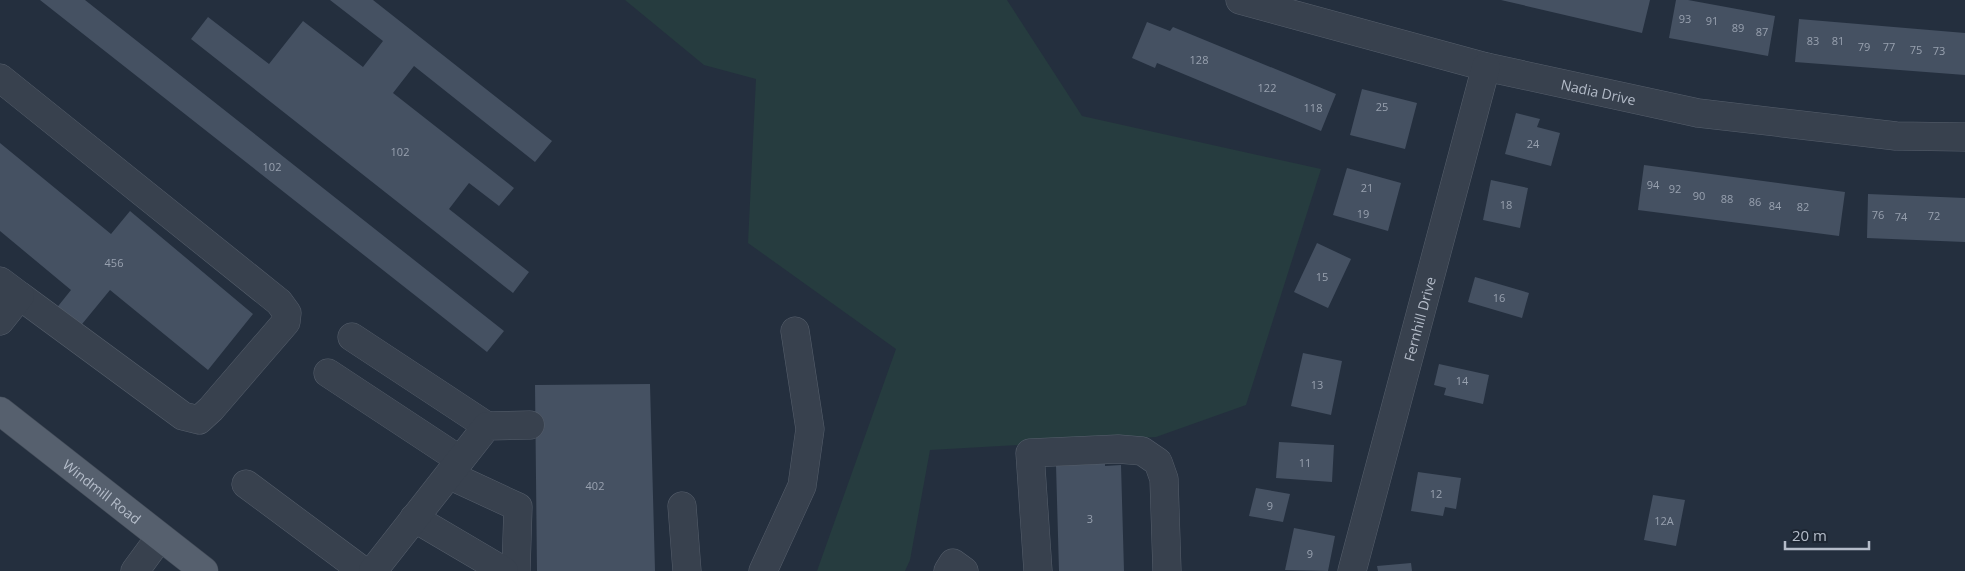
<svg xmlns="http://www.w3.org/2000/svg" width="1965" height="571" viewBox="0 0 1965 571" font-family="'Open Sans',sans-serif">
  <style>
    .green { fill: #263c3f }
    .building { fill: #455162 }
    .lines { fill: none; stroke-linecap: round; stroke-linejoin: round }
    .minor-casing { stroke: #565f6c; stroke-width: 29 }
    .major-casing { stroke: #414a57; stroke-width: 29 }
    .minor { stroke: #38414e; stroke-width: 28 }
    .major { stroke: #56606e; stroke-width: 28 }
    .labels { text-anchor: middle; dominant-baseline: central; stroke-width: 4; stroke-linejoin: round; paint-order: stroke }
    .number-label { font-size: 11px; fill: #98a1af }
    .street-label { font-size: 14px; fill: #b4bcc9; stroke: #1d2633 }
  </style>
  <rect width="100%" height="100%" fill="#242f3e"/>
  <path class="green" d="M 625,0 L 1007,0 L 1082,116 L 1321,169 L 1246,405 L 1156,437 L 930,450 L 910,560 L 905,571 L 817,571 L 896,349 L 748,243 L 756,79 L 704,65 Z"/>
  <path class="building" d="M 40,0 L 85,0 L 504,331 L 487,352 Z
    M 330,0 L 373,0 L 552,141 L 535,162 L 414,66 L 393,93 L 514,188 L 499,206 L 469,183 L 449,209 L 529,272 L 513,293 L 191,39 L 208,17 L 269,64 L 303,21 L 363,67 L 383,41 Z
    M 1501,0 L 1650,0 L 1642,33 Z
    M 1676,0 L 1688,0 L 1775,16 L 1768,56 L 1669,38 Z
    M 1799,19 L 1965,33 L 1965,75 L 1795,62 Z
    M 1147,22 L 1170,31 L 1173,27 L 1336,94 L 1321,131 L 1157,63 L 1155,68 L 1132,58 Z
    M 1362,89 L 1417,103 L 1405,149 L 1350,135 Z
    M 1516,113 L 1540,119 L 1537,127 L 1560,133 L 1551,166 L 1505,154 Z
    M 0,143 L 111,234 L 130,211 L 253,314 L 208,370 L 110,290 L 78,329 L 55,310 L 71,290 L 0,231 Z
    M 1644,165 L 1845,192 L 1839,236 L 1638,210 Z
    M 1347,168 L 1401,183 L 1388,231 L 1333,215 Z
    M 1491,180 L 1528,188 L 1520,228 L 1483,220 Z
    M 1868,194 L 1965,198 L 1965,242 L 1867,238 Z
    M 1317,243 L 1351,259 L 1328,308 L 1294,292 Z
    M 1475,277 L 1529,293 L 1522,318 L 1468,302 Z
    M 1303,353 L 1342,361 L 1331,415 L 1291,406 Z
    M 1439,364 L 1489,375 L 1483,404 L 1444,395 L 1446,388 L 1434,385 Z
    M 650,384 L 655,571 L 537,571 L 535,385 Z
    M 1279,442 L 1334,445 L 1332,482 L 1276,478 Z
    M 1105,456 L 1105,466 L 1121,465 L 1124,571 L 1059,571 L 1056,465 Z
    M 1418,472 L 1461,478 L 1456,509 L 1445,507 L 1443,516 L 1411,511 Z
    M 1256,488 L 1290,494 L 1283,522 L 1249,516 Z
    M 1653,495 L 1685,500 L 1676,546 L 1644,540 Z
    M 1294,528 L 1335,536 L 1328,571 L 1285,570 Z
    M 1411,563 L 1412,571 L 1378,571 L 1377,566 Z"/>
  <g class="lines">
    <defs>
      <g id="minor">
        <path id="s1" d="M 1240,0 L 1486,67 L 1698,113 L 1896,136 L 1965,137"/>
        <path d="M 0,78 L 279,302 L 287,313 L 286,322 L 211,409 L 199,420 L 183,416 L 20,296"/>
        <path d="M 0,281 L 20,296 L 0,321"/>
        <path d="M 352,337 L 487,426"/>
        <path d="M 328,373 L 460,460"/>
        <path d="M 449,475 L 518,507 L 516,571"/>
        <path d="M 246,484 L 363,571"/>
        <path d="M 682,506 L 687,571"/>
        <path d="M 414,518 L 504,571"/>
        <path d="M 135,571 L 160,537"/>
        <path d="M 373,571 L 487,426 L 530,425"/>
        <path d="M 763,571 L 802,486 L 810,429 L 795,331"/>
        <path d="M 948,571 L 953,563 L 964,571"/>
        <path d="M 1038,571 L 1030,453 L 1118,449 L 1142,451 L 1158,462 L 1164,479 L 1167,571"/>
        <path id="s2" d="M 1352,571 L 1486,67"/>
      </g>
      <g id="major">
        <path id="s3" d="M 0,411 L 204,571"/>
      </g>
    </defs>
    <use href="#minor" class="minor-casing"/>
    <use href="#major" class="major-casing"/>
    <use href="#minor" class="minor"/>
    <use href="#major" class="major"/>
  </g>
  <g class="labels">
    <g class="number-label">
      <text x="1685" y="18">93</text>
      <text x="1712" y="20">91</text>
      <text x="1738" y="27">89</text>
      <text x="1762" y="31">87</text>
      <text x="1813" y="40">83</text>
      <text x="1838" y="40">81</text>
      <text x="1864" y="46">79</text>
      <text x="1889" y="46">77</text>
      <text x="1916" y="49">75</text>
      <text x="1939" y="50">73</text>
      <text x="1199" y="59">128</text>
      <text x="1267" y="87">122</text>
      <text x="1382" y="106">25</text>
      <text x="1313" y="107">118</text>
      <text x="1533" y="143">24</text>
      <text x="400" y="151">102</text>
      <text x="272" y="166">102</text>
      <text x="1653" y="184">94</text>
      <text x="1367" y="187">21</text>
      <text x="1675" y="188">92</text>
      <text x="1699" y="195">90</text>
      <text x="1727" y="198">88</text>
      <text x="1755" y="201">86</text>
      <text x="1506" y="204">18</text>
      <text x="1775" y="205">84</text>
      <text x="1803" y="206">82</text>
      <text x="1363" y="213">19</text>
      <text x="1878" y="214">76</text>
      <text x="1934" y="215">72</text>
      <text x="1901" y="216">74</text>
      <text x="114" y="262">456</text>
      <text x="1322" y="276">15</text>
      <text x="1499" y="297">16</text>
      <text x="1462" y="380">14</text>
      <text x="1317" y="384">13</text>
      <text x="1305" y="462">11</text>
      <text x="595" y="485">402</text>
      <text x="1436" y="493">12</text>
      <text x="1270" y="505">9</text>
      <text x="1090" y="518">3</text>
      <text x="1664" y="520">12A</text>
      <text x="1310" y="553">9</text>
    </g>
    <g class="street-label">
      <text stroke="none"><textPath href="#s1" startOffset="370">Nadia Drive</textPath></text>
      <text stroke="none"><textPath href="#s2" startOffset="261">Fernhill Drive</textPath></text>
      <text stroke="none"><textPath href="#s3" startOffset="130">Windmill Road</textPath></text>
    </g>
  </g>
  <path d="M1785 541v8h84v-8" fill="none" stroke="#b4bcc9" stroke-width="2.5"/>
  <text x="1792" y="541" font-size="15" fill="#b4bcc9" stroke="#1d2633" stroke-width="4" paint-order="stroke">20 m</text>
</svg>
